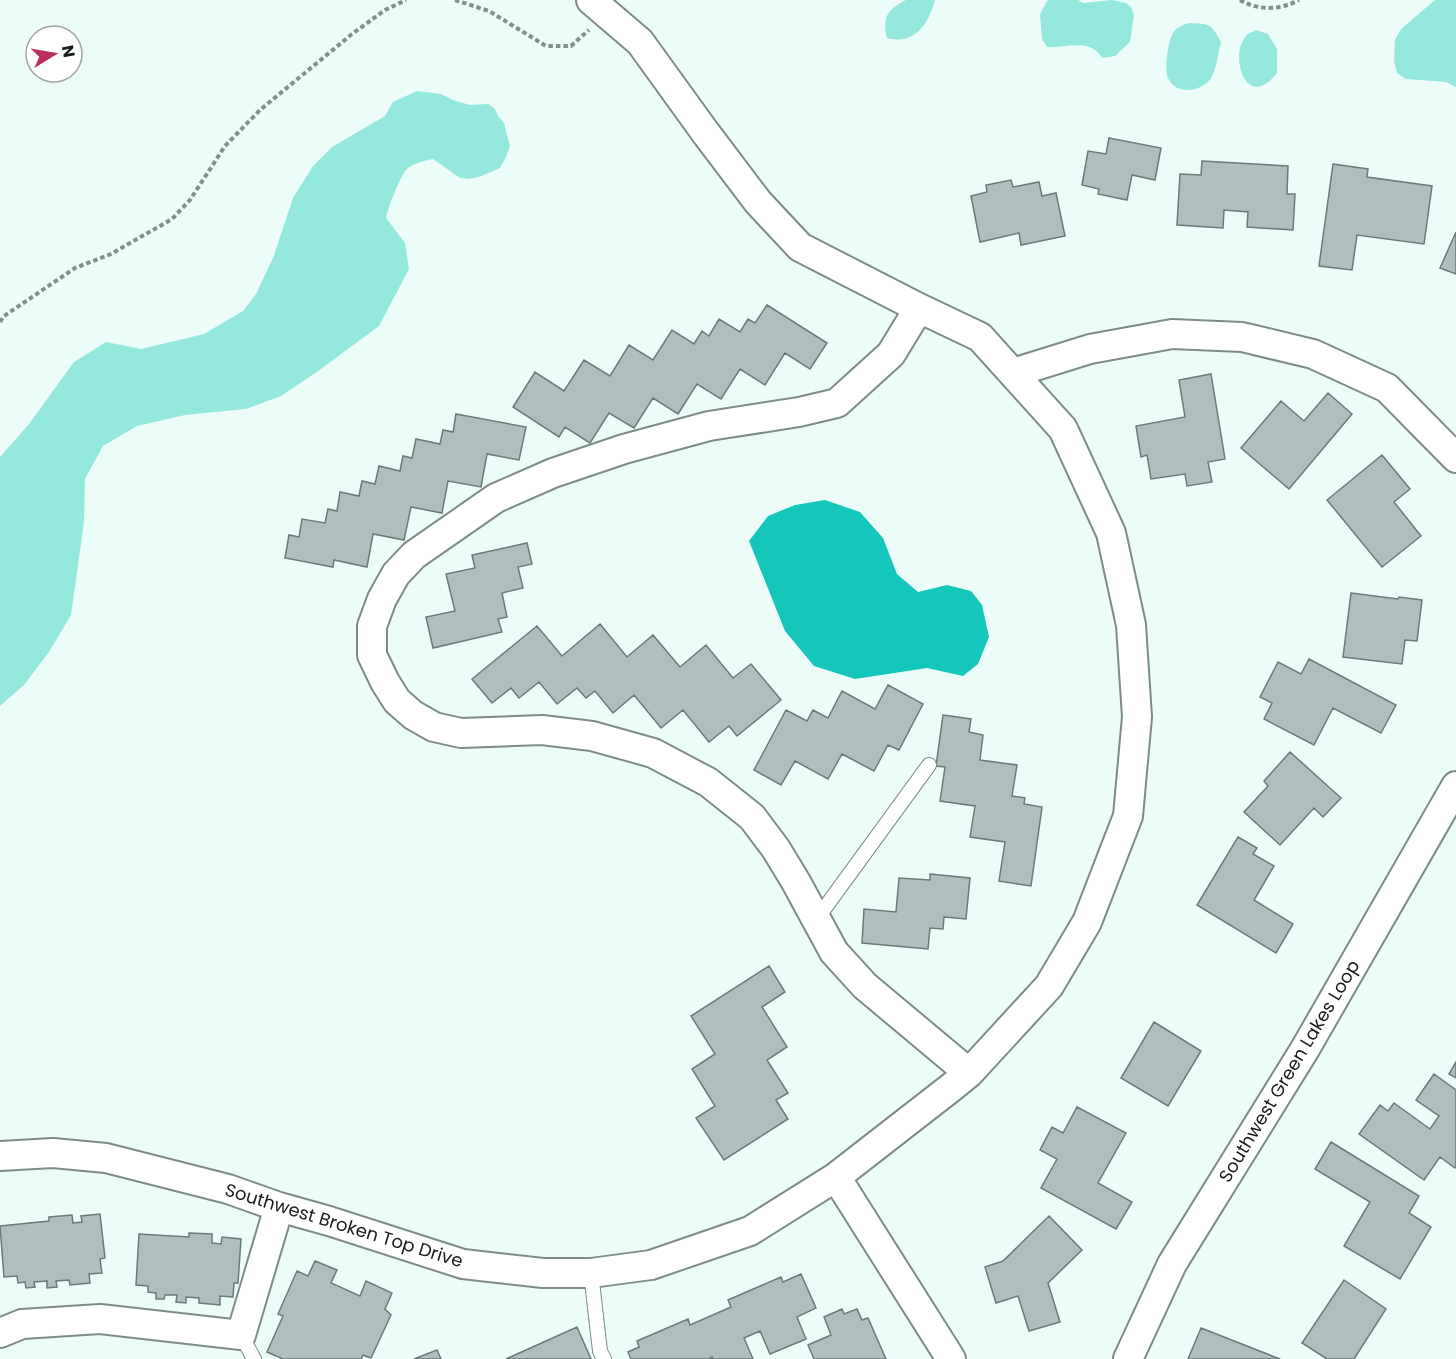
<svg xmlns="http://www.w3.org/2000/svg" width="1456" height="1359" viewBox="0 0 1456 1359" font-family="Poppins,sans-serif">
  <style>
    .green { fill: #95e8de }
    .water { fill: #15c7bb }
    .building { fill: #b0bfbd; stroke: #6c7a78; stroke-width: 1.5 }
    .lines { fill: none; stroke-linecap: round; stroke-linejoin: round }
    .service-casing { stroke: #7d8b89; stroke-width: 16 }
    .minor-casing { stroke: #7d8b89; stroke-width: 32 }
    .path { stroke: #848f8d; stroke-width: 4; stroke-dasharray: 4.5 3; stroke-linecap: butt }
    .service { stroke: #fff; stroke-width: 14 }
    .minor { stroke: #fff; stroke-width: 28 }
    .labels { text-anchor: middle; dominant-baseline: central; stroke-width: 5; stroke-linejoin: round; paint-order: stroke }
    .street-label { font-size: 18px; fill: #171d1c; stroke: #fff }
  </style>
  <rect width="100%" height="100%" fill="#ecfcf9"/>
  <path class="green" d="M 906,0 L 935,0 C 928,25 915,45 887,38 C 882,18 887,9 906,0 Z
    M 1050,0 L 1078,0 L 1083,3 L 1112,0 L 1126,3 L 1131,7 L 1134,15 L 1130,42 L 1115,56 L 1103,58 C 1100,55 1096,50 1092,48 C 1079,42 1061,48 1047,47 L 1042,39 L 1040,14 L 1047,1 Z
    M 1435,0 L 1456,0 L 1456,87 L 1446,82 L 1406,79 L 1397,73 L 1394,61 L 1395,40 L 1401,29 Z
    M 1189,23 C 1210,24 1211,23 1221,42 C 1218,53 1217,68 1211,78 C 1202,92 1176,96 1168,78 C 1164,70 1168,40 1173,33 C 1176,27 1183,25 1189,23 Z
    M 1256,30 L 1268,34 L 1277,49 L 1277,73 C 1245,114 1228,52 1247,35 C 1250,32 1253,32 1256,30 Z
    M 417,91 L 441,94 L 453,100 L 470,105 L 488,104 L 495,109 L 498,116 L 504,123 L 510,146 L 506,157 L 500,168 L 479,177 L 469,179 L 460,178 L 433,159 C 424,161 413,163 406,170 C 400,177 388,208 386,218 L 405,243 L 409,269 L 379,326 L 321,369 L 281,396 L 246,409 L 185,415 L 137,426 L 103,446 L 85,479 L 84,522 L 71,615 L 49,652 L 24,685 L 0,706 L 0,457 L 29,424 L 74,362 L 106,342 L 141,349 L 204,334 L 243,311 L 256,294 L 273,258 L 293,198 L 313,166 L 332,147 L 385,116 L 393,102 Z"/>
  <path class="water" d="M 825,500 L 860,512 L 883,538 L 897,574 L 918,592 L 947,585 L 971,591 L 982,605 L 989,637 L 978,664 L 963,676 L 927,668 L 855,679 L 814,666 L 785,631 L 749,541 L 768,516 L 795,505 Z"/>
  <path class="building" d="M 1109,138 L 1161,148 L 1155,180 L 1132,175 L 1127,200 L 1098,194 L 1099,189 L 1082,185 L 1088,151 L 1106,154 Z
    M 1202,161 L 1288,166 L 1287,194 L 1295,194 L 1293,230 L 1247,227 L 1248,212 L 1224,210 L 1223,228 L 1177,225 L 1180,174 L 1201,175 Z
    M 1333,164 L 1368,169 L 1367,177 L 1432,186 L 1424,244 L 1357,235 L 1352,270 L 1319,266 Z
    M 1011,180 L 1013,187 L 1039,182 L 1042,196 L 1056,193 L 1065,236 L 1021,245 L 1019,233 L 980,242 L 971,196 L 987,192 L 986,185 Z
    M 1456,232 L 1456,274 L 1440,268 Z
    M 767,305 L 827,343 L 810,369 L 785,353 L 765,385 L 740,369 L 721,399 L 697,384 L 678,414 L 653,398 L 634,428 L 609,413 L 590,443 L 565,427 L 559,437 L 513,407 L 535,372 L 564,391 L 584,360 L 610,376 L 629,345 L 653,360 L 672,330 L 694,344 L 702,331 L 709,336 L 719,319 L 740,332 L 748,319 L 755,323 Z
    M 1211,374 L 1225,459 L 1208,462 L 1212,482 L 1187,486 L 1185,474 L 1151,479 L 1147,455 L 1141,457 L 1136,426 L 1185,417 L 1179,380 Z
    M 1328,393 L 1352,414 L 1289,489 L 1241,448 L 1281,401 L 1304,421 Z
    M 456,414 L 526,427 L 519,460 L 487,454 L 481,487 L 448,481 L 442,513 L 411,507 L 404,540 L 373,534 L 367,567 L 334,560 L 333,567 L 285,558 L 289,535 L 299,537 L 302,519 L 325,523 L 328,509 L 337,511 L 340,492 L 359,496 L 362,481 L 375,484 L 379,466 L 400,471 L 403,456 L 412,458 L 416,439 L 440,444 L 443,430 L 453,432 Z
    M 1382,455 L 1410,489 L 1394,502 L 1421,536 L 1382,567 L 1327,500 Z
    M 527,543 L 532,564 L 518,567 L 523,588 L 502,593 L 507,617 L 498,619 L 502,632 L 433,648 L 426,617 L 455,611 L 446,574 L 475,568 L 472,555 Z
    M 1351,593 L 1398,599 L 1399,597 L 1422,600 L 1417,641 L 1405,640 L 1402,664 L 1343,657 Z
    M 600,624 L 627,657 L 653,635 L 680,667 L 706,645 L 733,678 L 751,664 L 781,700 L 737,736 L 729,726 L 709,742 L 683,710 L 661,728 L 634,695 L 613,713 L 595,691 L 586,698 L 577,688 L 557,704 L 539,682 L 519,698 L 511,688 L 492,703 L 472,679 L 537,626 L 562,656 Z
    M 1309,659 L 1396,705 L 1381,733 L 1333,708 L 1314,745 L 1264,719 L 1272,703 L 1260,697 L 1278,662 L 1301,674 Z
    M 888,685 L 923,704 L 899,750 L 888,745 L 874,771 L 842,754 L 828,779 L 795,761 L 781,785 L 754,770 L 786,710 L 807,721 L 813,710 L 828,718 L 842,691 L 875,709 Z
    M 943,715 L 971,719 L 969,732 L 983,735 L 980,760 L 1017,765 L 1012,796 L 1025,798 L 1024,804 L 1042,807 L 1031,886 L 999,881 L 1005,842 L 970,837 L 975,806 L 940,801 L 945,767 L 936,766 Z
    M 1290,752 L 1341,798 L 1323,817 L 1314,808 L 1280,845 L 1244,812 L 1268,786 L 1264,781 Z
    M 1238,837 L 1257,848 L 1253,854 L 1274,866 L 1254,900 L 1293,924 L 1276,953 L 1197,905 Z
    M 930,874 L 970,878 L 966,919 L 944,917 L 943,929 L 930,928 L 928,949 L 862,943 L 864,909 L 896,912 L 899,878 L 930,880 Z
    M 769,966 L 785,992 L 762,1007 L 787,1047 L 767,1060 L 788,1093 L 776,1100 L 788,1119 L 724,1160 L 696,1118 L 715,1106 L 692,1069 L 715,1054 L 691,1016 Z
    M 1154,1022 L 1201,1051 L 1168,1106 L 1121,1078 Z
    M 1456,1062 L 1456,1078 L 1449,1074 Z
    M 1434,1074 L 1456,1090 L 1456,1167 L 1455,1168 L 1440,1157 L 1424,1180 L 1359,1134 L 1380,1105 L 1388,1111 L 1394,1103 L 1430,1129 L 1439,1116 L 1416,1100 Z
    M 1077,1107 L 1126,1133 L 1098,1183 L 1132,1202 L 1116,1229 L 1041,1188 L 1057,1159 L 1040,1150 L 1052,1127 L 1063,1133 Z
    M 1331,1142 L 1419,1196 L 1409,1213 L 1431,1227 L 1400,1279 L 1344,1246 L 1370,1202 L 1315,1169 Z
    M 100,1214 L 105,1258 L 100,1259 L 102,1273 L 89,1274 L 90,1283 L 70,1285 L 69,1280 L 56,1281 L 57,1287 L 47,1288 L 47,1281 L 34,1282 L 35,1287 L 26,1288 L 25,1282 L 18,1283 L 17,1276 L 4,1277 L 0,1226 L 49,1221 L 49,1217 L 72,1215 L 73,1223 L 82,1222 L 81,1216 Z
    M 1049,1216 L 1082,1250 L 1048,1283 L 1060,1322 L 1029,1331 L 1018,1296 L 996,1303 L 985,1267 L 1003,1261 Z
    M 189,1233 L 212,1234 L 212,1243 L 221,1244 L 222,1237 L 241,1239 L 238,1283 L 234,1283 L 233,1297 L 220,1296 L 220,1305 L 199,1303 L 199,1298 L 186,1297 L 186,1303 L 176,1302 L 177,1295 L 165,1295 L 164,1299 L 156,1299 L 156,1293 L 148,1292 L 148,1286 L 136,1285 L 139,1234 L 189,1237 Z
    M 315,1261 L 337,1270 L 331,1283 L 360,1296 L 366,1281 L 392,1293 L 385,1309 L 391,1315 L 371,1358 L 363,1355 L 361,1359 L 283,1359 L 267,1352 L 283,1316 L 278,1314 L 297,1271 L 308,1276 Z
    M 801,1274 L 816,1308 L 797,1317 L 806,1339 L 770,1354 L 760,1331 L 744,1338 L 753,1359 L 712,1359 L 712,1357 L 708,1359 L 631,1359 L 628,1352 L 639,1347 L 637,1341 L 688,1319 L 690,1325 L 731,1307 L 728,1300 L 781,1277 L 783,1282 Z
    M 1344,1280 L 1386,1309 L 1354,1359 L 1327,1359 L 1302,1343 Z
    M 842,1309 L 844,1314 L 857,1309 L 862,1320 L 868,1318 L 886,1359 L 814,1359 L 808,1345 L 831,1335 L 824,1317 Z
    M 577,1327 L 591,1359 L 506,1359 Z
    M 1201,1328 L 1280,1359 L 1188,1359 Z
    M 437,1350 L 441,1359 L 414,1359 Z"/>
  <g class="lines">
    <defs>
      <path id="service" d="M 816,920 L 929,765
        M 591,1273 L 600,1351 L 604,1359
        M 241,1335 L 254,1359"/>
      <path id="minor" d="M 919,308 L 891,354 L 837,403 L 799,412 L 709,426 L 624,449 L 553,473 L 496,498 L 414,555 L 396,574 L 382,599 L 372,626 L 372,655 L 385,682 L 397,701 L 413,715 L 434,727 L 461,733 L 542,730 L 592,736 L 653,753 L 708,782 L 752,817 L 776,849 L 796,882 L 834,952 L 865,986 L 969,1073
        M 1013,373 L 1090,349 L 1172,334 L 1242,337 L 1313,354 L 1387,388 L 1456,458
        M 0,1156 L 53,1153 L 106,1158 L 228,1189 L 279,1207 L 329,1221 L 463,1264 L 543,1273 L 591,1273 L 651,1265 L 750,1231 L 836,1177 L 953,1086 L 969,1073 L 1049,986 L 1087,922 L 1128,816 L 1137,717 L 1131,625 L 1111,533 L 1063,429 L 980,337 L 919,308 L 800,247 L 758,202 L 705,132 L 640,42 L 591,0
        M 836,1177 L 951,1359
        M 0,1333 L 22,1324 L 100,1319 L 241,1335 L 279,1207
        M 1128,1359 L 1172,1264 L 1305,1049 L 1456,786"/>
    </defs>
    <use href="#service" class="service-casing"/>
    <use href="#minor" class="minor-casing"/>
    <path class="path" d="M 455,0 L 489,11 L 546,46 L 571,46 L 589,30
      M 1240,0 C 1259,11 1280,10 1299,0
      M 0,322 L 4,316 L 75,268 L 111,254 L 172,219 L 190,200 L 225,146 L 260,110 L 352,34 L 385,10 L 406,0"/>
    <use href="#service" class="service"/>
    <use href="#minor" class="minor"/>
  </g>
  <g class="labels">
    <g class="street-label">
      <text transform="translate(1289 1071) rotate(-59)">Southwest Green Lakes Loop</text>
      <text transform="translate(344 1225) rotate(17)">Southwest Broken Top Drive</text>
    </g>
  </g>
  <g transform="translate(54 54) rotate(79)"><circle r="28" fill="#ffffff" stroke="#a2a5a4" stroke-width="1.5"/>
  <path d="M0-4.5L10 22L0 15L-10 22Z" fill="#bc2e60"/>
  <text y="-9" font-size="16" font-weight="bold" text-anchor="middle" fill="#171d1c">N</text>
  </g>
</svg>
